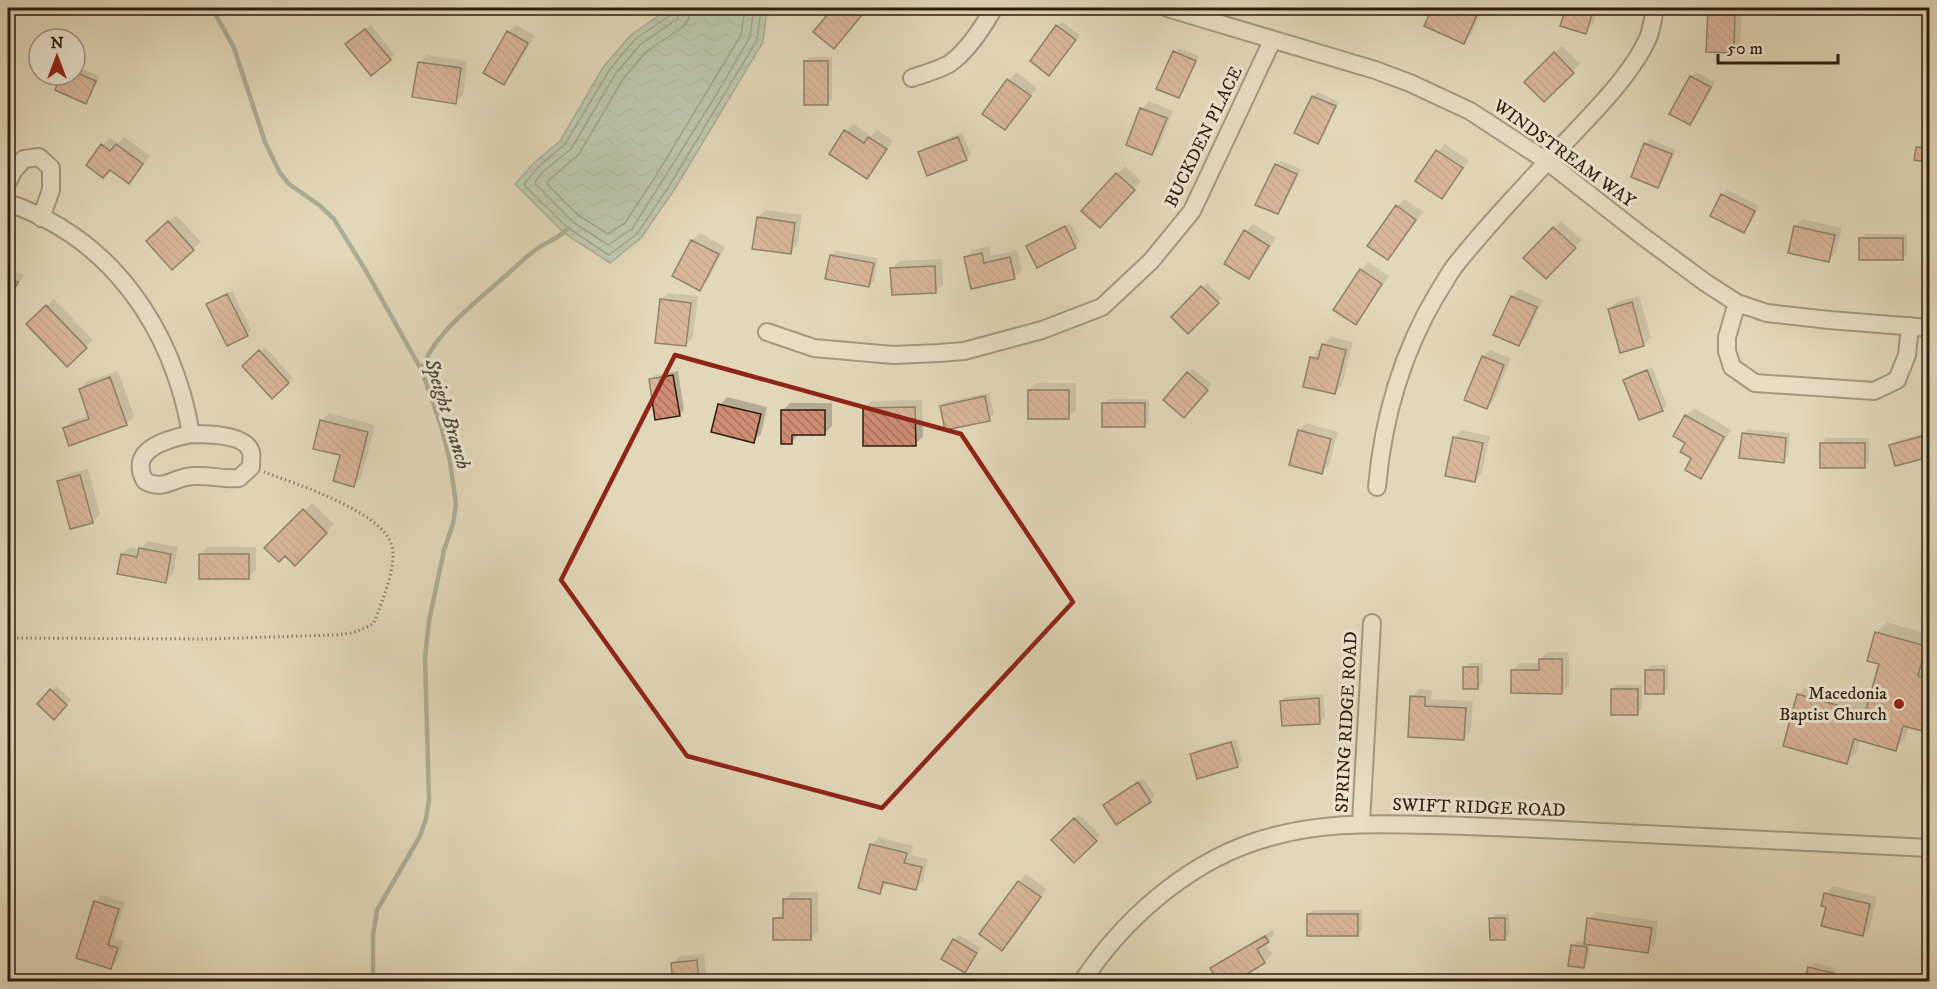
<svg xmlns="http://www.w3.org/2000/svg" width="1937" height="989" viewBox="0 0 1937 989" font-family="'IM FELL DW Pica',serif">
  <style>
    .water { fill: url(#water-waves); stroke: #6c7b6a; stroke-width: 1.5 }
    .shadow { fill: #0003 }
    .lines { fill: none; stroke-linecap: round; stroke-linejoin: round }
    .shore { stroke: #616c5b; stroke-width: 1.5 }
    .stream { stroke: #6c7b6a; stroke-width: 4.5 }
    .building { fill: url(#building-back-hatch); stroke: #2c1d0e; stroke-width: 1.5 }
    .street-casing { stroke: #5a4c38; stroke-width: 20 }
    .path { stroke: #2c1d0e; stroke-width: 3; stroke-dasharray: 1.5 3; stroke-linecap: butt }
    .street { stroke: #ece5d1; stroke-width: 16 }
    .marked { fill: none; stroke: #8f2418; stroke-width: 4.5; stroke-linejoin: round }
    .poi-dot { fill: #8f2418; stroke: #ece5d1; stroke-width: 2 }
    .labels { text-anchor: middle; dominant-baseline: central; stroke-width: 6; stroke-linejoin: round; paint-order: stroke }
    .street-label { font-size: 18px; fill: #2c1d0e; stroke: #ece5d1 }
    .poi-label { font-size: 18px; fill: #2c1d0e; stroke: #ece5d1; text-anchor: end }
    .water-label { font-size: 20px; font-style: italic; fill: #4c4c3c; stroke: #ece5d1 }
  </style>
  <defs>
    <pattern id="water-waves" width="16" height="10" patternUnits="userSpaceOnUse" patternTransform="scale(1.5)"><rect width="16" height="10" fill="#96baa8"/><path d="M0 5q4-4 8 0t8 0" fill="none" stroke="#819f8f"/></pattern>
    <pattern id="building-back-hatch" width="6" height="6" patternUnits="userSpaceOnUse" patternTransform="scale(1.5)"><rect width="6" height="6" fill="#ce8c73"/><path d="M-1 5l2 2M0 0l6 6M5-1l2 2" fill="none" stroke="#a7725d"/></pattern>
  </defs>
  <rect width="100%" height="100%" fill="#e2d7b8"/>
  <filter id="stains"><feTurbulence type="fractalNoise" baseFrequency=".00333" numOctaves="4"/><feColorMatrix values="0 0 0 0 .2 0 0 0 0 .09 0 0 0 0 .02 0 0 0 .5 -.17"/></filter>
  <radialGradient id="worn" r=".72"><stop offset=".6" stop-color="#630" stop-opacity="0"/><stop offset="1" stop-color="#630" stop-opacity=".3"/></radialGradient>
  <path class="water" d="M 670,8 L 767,8 L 763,42 L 676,187 L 641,238 L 610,263 L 564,233 L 515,184 L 534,163 L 560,141 L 604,66 L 631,35 Z"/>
  <path class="shadow" d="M 522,8 L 547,8 L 522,10 Z
    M 835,8 L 867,8 L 841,39 L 815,32 Z
    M 1434,8 L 1483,8 L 1471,35 L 1464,42 L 1426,26 Z
    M 1567,8 L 1598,8 L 1593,25 L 1585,32 L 1562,25 Z
    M 1710,8 L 1742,8 L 1740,44 L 1733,51 Z
    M 1062,22 L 1080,35 L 1054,69 L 1057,26 Z
    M 371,25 L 395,55 L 390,59 L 352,40 Z
    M 516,25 L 535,36 L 511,76 L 503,83 L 508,32 Z
    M 1562,46 L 1580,64 L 1544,100 L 1526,82 Z
    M 1179,48 L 1199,56 L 1183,92 L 1178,97 L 1175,52 Z
    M 427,55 L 467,61 L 463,95 L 455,102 L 419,63 Z
    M 810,57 L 832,57 L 832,99 L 827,103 L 805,62 Z
    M 75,66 L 100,76 L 90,97 L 85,102 L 63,75 L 75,75 Z
    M 1016,72 L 1037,88 L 1005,128 L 984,113 Z
    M 1696,72 L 1715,82 L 1695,119 L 1690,124 L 1671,113 L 1691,77 Z
    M 1318,92 L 1339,102 L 1323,137 L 1318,142 L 1296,132 L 1313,96 Z
    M 1149,101 L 1173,111 L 1159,146 L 1152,154 L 1128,144 L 1142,109 Z
    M 853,124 L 871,136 L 877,130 L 893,141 L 874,169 L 867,177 L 846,131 Z
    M 1930,127 L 1930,161 L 1917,148 L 1922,143 L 1926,143 Z
    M 962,133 L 971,154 L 966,159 L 919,153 L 924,148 Z
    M 124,137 L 150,156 L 129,182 L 102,145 L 110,138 L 118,143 Z
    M 1650,139 L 1676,150 L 1663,181 L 1658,186 L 1646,144 Z
    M 1445,144 L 1469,160 L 1449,190 L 1442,197 L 1438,151 Z
    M 1281,161 L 1301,169 L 1283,208 L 1278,213 L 1276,165 Z
    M 1125,166 L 1141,181 L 1107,218 L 1083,211 Z
    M 1727,190 L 1759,206 L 1749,226 L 1744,231 L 1722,195 Z
    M 1404,199 L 1423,212 L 1388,258 L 1397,206 Z
    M 766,210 L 802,215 L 797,245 L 790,253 L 758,217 Z
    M 176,215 L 201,242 L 172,268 L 155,234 Z
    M 1802,219 L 1842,228 L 1836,252 L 1829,260 L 1795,227 Z
    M 1561,221 L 1582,240 L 1546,277 L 1525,258 Z
    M 1070,223 L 1080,242 L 1075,247 L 1028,246 L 1032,242 Z
    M 1253,224 L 1276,238 L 1256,270 L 1248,277 L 1246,231 Z
    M 700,233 L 725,247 L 707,282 L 699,289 L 674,276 L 692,240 Z
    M 1865,234 L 1907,234 L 1907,254 L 1902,259 L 1860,239 Z
    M 989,246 L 991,256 L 1017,250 L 1022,270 L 1014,277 L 965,257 L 973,250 Z
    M 836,251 L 878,258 L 874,281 L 869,286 L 831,256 Z
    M 942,259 L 943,284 L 936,291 L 892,269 L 899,261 Z
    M 1368,262 L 1389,276 L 1363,315 L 1355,323 L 1361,270 Z
    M 8,267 L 24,275 L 8,304 Z
    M 1207,283 L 1222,298 L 1188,332 L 1173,317 Z
    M 1519,289 L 1543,300 L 1526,337 L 1518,345 L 1512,297 Z
    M 232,291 L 251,330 L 247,335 L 208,305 L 213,300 Z
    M 668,293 L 698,296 L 693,337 L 686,345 L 661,300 Z
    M 1639,296 L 1651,337 L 1644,345 L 1609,310 L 1617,302 Z
    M 54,299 L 93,340 L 67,365 L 28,324 Z
    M 1331,337 L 1353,342 L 1342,385 L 1335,393 L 1311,358 L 1319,350 L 1322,351 L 1323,345 Z
    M 265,347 L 293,378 L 272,397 L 244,366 Z
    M 1490,350 L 1511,358 L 1494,400 L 1487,407 L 1483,357 Z
    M 1652,367 L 1667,405 L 1662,409 L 1640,418 L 1625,380 L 1630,375 Z
    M 1193,369 L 1212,384 L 1189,412 L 1188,373 Z
    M 118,371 L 134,416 L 126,424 L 64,429 L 72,421 L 90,415 L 80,389 L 88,381 Z
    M 678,371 L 684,410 L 680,414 L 650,379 L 655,375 Z
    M 1037,383 L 1076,383 L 1076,410 L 1068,417 L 1029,390 Z
    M 989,393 L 994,414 L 989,419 L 941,407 L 946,402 Z
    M 727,397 L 767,407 L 761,434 L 753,441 L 720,405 Z
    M 1109,399 L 1149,399 L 1149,421 L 1144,426 L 1104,403 Z
    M 922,400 L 923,437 L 915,444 L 864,408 L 872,401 Z
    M 790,403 L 832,403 L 832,426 L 824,434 L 799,434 L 791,443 L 783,410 Z
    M 1694,408 L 1731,430 L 1708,470 L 1700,477 L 1687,442 L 1686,416 Z
    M 329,413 L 375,425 L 361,478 L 354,485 L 342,454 L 322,421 Z
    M 1306,423 L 1338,432 L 1329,465 L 1322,472 L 1299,431 Z
    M 1748,429 L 1790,433 L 1788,456 L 1783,461 L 1743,433 Z
    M 1462,430 L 1490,436 L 1482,473 L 1475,481 L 1455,437 Z
    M 1930,432 L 1930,456 L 1891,445 L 1896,441 Z
    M 1826,438 L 1869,438 L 1869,462 L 1864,466 L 1822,443 Z
    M 88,469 L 100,514 L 93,522 L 59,482 L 67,474 Z
    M 312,503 L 334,524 L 295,563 L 285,554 L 267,548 Z
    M 148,541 L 178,547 L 173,574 L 165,581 L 122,554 L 130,547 L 140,549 Z
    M 208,547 L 256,547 L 256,570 L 248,578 L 200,555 Z
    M 1887,622 L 1930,635 L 1930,658 L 1927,666 L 1930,667 L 1930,732 L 1909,726 L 1905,739 L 1895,749 L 1860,739 L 1857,752 L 1846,762 L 1798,695 L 1808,685 L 1870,702 L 1881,663 L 1876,633 Z
    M 1548,652 L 1569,652 L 1569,685 L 1561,692 L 1513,670 L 1520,663 L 1541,663 L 1541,659 Z
    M 1469,663 L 1483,663 L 1483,683 L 1478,688 L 1464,668 Z
    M 1651,665 L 1668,665 L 1668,688 L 1663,693 L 1646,670 Z
    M 1617,685 L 1642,685 L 1642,708 L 1637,713 L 1612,690 Z
    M 56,686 L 71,700 L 54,718 L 39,704 Z
    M 1419,689 L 1432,690 L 1431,699 L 1473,701 L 1471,731 L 1464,738 L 1412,697 Z
    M 1323,694 L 1325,717 L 1320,722 L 1281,701 L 1286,697 Z
    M 1236,739 L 1242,761 L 1238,766 L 1198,777 L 1192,755 L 1197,750 Z
    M 1143,778 L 1155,796 L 1150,801 L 1105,805 Z
    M 1079,814 L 1100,835 L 1074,861 L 1053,840 Z
    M 879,837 L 913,846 L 911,855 L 928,859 L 923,881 L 915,888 L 888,882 L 880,892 L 871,845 Z
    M 1026,874 L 1047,889 L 1002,949 L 981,934 Z
    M 1833,886 L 1877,897 L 1870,927 L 1862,935 L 1828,906 L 1826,894 Z
    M 792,892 L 818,892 L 818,931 L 811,938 L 775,919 L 784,912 L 784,899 Z
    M 102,895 L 125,902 L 114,938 L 124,941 L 118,960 L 110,968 L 95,902 Z
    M 1313,910 L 1362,910 L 1362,930 L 1357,935 L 1308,915 Z
    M 1596,912 L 1658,921 L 1655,944 L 1648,951 L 1591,943 L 1588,962 L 1583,967 L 1573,946 L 1577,941 L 1585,942 L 1588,919 Z
    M 1496,914 L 1509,914 L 1510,933 L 1505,938 L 1491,919 Z
    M 1273,930 L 1275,934 L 1265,943 L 1272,954 L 1265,962 L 1231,982 L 1212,969 L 1220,961 Z
    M 959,935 L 981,948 L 965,971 L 954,940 Z
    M 704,954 L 707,982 L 675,982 L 673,964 L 680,956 Z
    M 1814,963 L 1837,969 L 1834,982 L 1806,982 L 1810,968 Z"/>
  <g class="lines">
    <path class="shore" d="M 674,8 L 671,15 L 635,39 L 610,69 L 565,144 L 538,167 L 525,183 L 525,186 L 568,228 L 609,255 L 637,234 L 671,183 L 757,40 L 761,8
      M 681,8 L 677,19 L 640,45 L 616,73 L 571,149 L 543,172 L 535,182 L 536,185 L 573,222 L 608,245 L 632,229 L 713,100 L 750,37 L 754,8
      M 690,8 L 689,18 L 684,26 L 646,52 L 623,79 L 579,154 L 547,182 L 548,185 L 578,215 L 608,234 L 625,223 L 657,174 L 741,35 L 745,8"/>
    <path class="stream" d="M 212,8 L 234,48 L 265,142 L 280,173 L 289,184 L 319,205 L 334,219 L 366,271 L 422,371 L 441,426 L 450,461 L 456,504 L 453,524 L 444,550 L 429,621 L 425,657 L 429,800 L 426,819 L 420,836 L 377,910 L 373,935 L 373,982
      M 422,371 C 429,338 478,300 503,278 C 514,269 525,257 538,248 C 548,241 560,238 568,228"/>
  </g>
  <path class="building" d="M 336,8 L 364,8 L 363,13 L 336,10 Z
    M 833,8 L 867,9 L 834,49 L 813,32 Z
    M 1432,8 L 1449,8 L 1458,11 L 1459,8 L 1480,8 L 1464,44 L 1424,26 Z
    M 1566,8 L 1594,8 L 1586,34 L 1560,26 Z
    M 1708,8 L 1735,9 L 1734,53 L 1706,52 Z
    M 1056,25 L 1076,40 L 1049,76 L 1030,61 Z
    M 365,29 L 391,60 L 371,76 L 345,44 Z
    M 507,31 L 528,43 L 504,85 L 483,73 Z
    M 1173,51 L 1196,61 L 1179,98 L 1156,89 Z
    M 1554,52 L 1574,73 L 1544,102 L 1524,82 Z
    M 804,61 L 828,61 L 828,105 L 804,105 Z
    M 418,62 L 461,68 L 456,104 L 412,97 Z
    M 75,72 L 96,81 L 86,104 L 55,90 L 61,75 L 75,75 Z
    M 1690,76 L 1711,87 L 1690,125 L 1669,114 Z
    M 1007,79 L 1031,96 L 1005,130 L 982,114 Z
    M 1312,96 L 1336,106 L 1318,144 L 1294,133 Z
    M 1140,108 L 1167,118 L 1152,155 L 1126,145 Z
    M 1927,128 L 1930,128 L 1930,162 L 1914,160 L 1916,147 L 1924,148 Z
    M 844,130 L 864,143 L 868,137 L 887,149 L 867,179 L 829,154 Z
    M 958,137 L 967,160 L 927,176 L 918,152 Z
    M 1644,143 L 1672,154 L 1658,188 L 1631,177 Z
    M 101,144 L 110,151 L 116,144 L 143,164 L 129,184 L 110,170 L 103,178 L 86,165 Z
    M 1436,150 L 1463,168 L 1442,199 L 1415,181 Z
    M 1275,164 L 1297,174 L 1278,214 L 1255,205 Z
    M 1116,173 L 1135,190 L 1100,228 L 1081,211 Z
    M 1721,194 L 1755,211 L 1744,233 L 1710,216 Z
    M 1396,205 L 1416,220 L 1388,260 L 1367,246 Z
    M 757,217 L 795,223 L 791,254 L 752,249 Z
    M 168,221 L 194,250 L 172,270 L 146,241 Z
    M 1065,226 L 1076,248 L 1037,268 L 1026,246 Z
    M 1794,226 L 1835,235 L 1829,262 L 1788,253 Z
    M 1553,227 L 1576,248 L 1546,279 L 1523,258 Z
    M 1244,230 L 1269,246 L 1249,279 L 1224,264 Z
    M 1859,238 L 1903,238 L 1903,260 L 1859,260 Z
    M 691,240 L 719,254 L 700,291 L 672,276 Z
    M 982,253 L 984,263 L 1010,257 L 1015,279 L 971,289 L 964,257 Z
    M 830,255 L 874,263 L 869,287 L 825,279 Z
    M 935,266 L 936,293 L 892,295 L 890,268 Z
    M 1360,269 L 1382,284 L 1356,325 L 1333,310 Z
    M 8,278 L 18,282 L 8,303 Z
    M 1201,286 L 1219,303 L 1188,334 L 1171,317 Z
    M 227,294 L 248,336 L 227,346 L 206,304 Z
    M 1511,296 L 1537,307 L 1519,346 L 1493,335 Z
    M 660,299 L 691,303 L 686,346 L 655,343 Z
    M 1632,302 L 1644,346 L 1620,353 L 1608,309 Z
    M 46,305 L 87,348 L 67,367 L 26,324 Z
    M 1322,344 L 1346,350 L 1335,394 L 1303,387 L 1310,357 L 1318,359 Z
    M 259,350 L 289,383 L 272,399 L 242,366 Z
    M 1482,356 L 1504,365 L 1487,409 L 1464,400 Z
    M 1647,370 L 1663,411 L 1639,420 L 1623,380 Z
    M 1187,372 L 1208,390 L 1184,418 L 1163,400 Z
    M 673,375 L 680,416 L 655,420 L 649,379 Z
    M 110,377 L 127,425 L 69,446 L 63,428 L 89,419 L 79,389 Z
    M 1028,390 L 1069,390 L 1069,419 L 1028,419 Z
    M 985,396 L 990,421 L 945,430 L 940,406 Z
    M 1102,403 L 1145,403 L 1145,427 L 1102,427 Z
    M 718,404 L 761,414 L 754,443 L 711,432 Z
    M 915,407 L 916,446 L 863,446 L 863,408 Z
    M 781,410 L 825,410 L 825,435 L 792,435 L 792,444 L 781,444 Z
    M 1685,415 L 1724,437 L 1701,479 L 1685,470 L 1691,458 L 1680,452 L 1685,443 L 1673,436 Z
    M 320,420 L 368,432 L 354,487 L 333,481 L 340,455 L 313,449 Z
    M 1298,430 L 1331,439 L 1322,474 L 1289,465 Z
    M 1742,433 L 1786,438 L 1784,463 L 1739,458 Z
    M 1930,434 L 1930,457 L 1895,466 L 1889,445 Z
    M 1453,437 L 1483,443 L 1475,482 L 1445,476 Z
    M 1820,443 L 1865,443 L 1865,468 L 1820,468 Z
    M 80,475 L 93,523 L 70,529 L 57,481 Z
    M 303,509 L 327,533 L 295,566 L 285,556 L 279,562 L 264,548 Z
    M 139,548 L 171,554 L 166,583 L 117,574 L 121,554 L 137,557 Z
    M 199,554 L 249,554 L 249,579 L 199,579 Z
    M 1875,632 L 1926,646 L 1918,676 L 1930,679 L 1930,733 L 1903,726 L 1896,751 L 1854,739 L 1847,764 L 1783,746 L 1797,694 L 1865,713 L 1879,664 L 1867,661 Z
    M 1539,659 L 1562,659 L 1562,694 L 1511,693 L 1511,670 L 1539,670 Z
    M 1463,667 L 1478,667 L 1478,689 L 1463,689 Z
    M 1645,670 L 1664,670 L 1664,694 L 1645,694 Z
    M 50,689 L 67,705 L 54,720 L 37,704 Z
    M 1611,689 L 1638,689 L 1638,715 L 1611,715 Z
    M 1410,696 L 1425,697 L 1425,706 L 1466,708 L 1464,740 L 1408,737 Z
    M 1319,698 L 1320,724 L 1282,726 L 1280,701 Z
    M 1231,742 L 1238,767 L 1197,779 L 1190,754 Z
    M 1138,782 L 1151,802 L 1116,825 L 1103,805 Z
    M 1074,818 L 1097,841 L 1074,863 L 1051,840 Z
    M 870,844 L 907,853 L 904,863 L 922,867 L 916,890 L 883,882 L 880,894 L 858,888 Z
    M 1018,881 L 1041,897 L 1002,951 L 979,934 Z
    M 1824,893 L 1870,904 L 1863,936 L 1821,926 L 1826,907 L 1821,906 Z
    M 783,899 L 811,899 L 811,940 L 773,940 L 773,918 L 783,918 Z
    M 94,901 L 119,909 L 108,945 L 118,948 L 111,969 L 76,958 Z
    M 1307,914 L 1358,914 L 1358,936 L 1307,936 Z
    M 1489,918 L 1505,918 L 1505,940 L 1490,940 Z
    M 1587,918 L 1652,928 L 1648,953 L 1584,944 Z
    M 1265,936 L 1269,942 L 1257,949 L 1265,963 L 1234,982 L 1218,982 L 1210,968 Z
    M 953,939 L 977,953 L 965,973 L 941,959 Z
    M 1571,945 L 1587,947 L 1584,968 L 1568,966 Z
    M 697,960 L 699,982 L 673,982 L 671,963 Z
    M 1808,967 L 1833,973 L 1831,982 L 1805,982 Z"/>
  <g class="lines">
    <defs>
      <path id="street" d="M 1167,8 L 1375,70 L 1410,83 L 1470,111 L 1548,162 L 1641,235 L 1706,283 L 1737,303 L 1767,313 L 1829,320 L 1930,328
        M 912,78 C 924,74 938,70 949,64 C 968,51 983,27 994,8
        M 8,182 L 13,171 L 24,159 L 39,157 L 51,168 L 51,190 L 41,218
        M 8,203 C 112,238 173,329 191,434
        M 1737,303 L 1727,337 L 1727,351 L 1732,367 L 1755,383 L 1874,391 L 1897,380 L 1907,355 L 1910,326
        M 767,332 L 814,348 L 893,355 L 939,353 L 964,351 L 1042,330 L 1102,307 L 1151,261 L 1192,211 L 1272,41
        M 191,434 C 206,434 246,434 251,452 C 252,456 251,462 251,467 L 239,478 C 222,480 203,473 186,477 C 170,481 161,490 145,481 C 127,449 168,439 191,434 Z
        M 1377,487 C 1383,418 1402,353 1437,294 C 1443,285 1448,275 1454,267 C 1486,226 1522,189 1557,151 C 1586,120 1630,78 1648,38 C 1652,29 1653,17 1655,8
        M 1361,823 L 1372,623
        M 1082,982 C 1122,921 1183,867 1251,843 C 1312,822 1367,823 1431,825 C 1475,826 1518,828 1562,830 C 1685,836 1807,842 1930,848"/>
    </defs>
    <use href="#street" class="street-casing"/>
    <path class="path" d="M 8,406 C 18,421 12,441 8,457
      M 8,638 L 208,639 L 335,635 C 350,634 361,631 374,623 C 381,603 399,563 391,543 C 378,510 296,484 264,472"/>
    <use href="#street" class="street"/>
  </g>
  <path d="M0 0H1937V989H0ZM 675,355 L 961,434 L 1073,602 L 882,808 L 687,756 L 561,580 Z" fill="#e2d7b8" fill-opacity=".55" fill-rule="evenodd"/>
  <path class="marked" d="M 675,355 L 961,434 L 1073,602 L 882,808 L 687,756 L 561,580 Z"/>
  <circle class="poi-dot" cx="1899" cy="704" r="6"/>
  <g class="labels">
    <g class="street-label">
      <text transform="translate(1204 137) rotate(-64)">BUCKDEN PLACE</text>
      <text transform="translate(1564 154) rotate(36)">WINDSTREAM WAY</text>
      <text transform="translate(1347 722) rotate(-87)">SPRING RIDGE ROAD</text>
      <text transform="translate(1479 808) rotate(2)">SWIFT RIDGE ROAD</text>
    </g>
    <g class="poi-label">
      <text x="1887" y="694">Macedonia<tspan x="1887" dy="21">Baptist Church</tspan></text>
    </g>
    <g class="water-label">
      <text transform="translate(447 414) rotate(73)">Speight Branch</text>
    </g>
  </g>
  <rect width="1937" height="989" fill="none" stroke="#e2d7b8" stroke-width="30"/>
  <rect x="9" y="9" width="1919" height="971" fill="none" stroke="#2c1d0e" stroke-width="3"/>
  <rect x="15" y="15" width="1907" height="959" fill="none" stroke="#2c1d0e" stroke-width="1.5"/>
  <g transform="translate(57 57)"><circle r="28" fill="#ece5d1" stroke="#9f9583" stroke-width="1.5"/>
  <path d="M0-4.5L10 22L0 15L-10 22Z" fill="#8f2418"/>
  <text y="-9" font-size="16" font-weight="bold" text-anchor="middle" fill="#2c1d0e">N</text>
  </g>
  <path d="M1718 54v9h120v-9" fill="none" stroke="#2c1d0e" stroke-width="3"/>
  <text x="1727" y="54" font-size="18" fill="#2c1d0e" stroke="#ece5d1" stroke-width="4.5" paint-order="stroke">50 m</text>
  <rect width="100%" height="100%" filter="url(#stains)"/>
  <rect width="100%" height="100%" fill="url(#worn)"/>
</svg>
